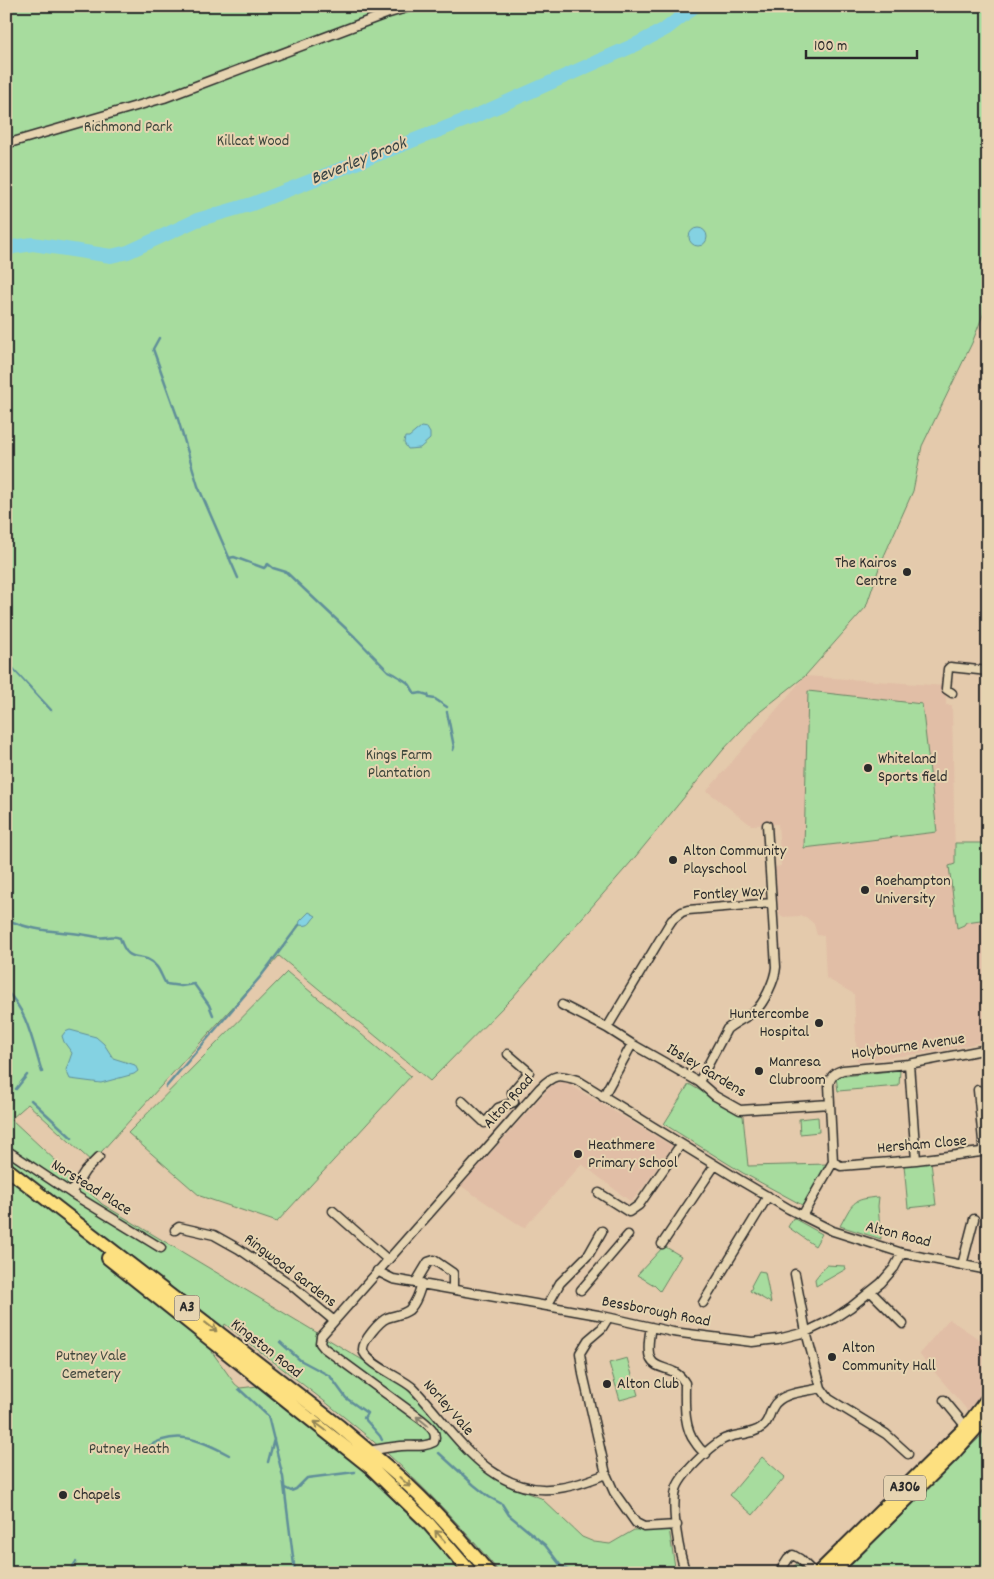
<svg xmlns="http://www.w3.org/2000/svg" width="994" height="1579" viewBox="0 0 994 1579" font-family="Dekko,sans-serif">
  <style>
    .built { fill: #e1bea6 }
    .green { fill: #a7dc9e; stroke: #698464 }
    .water { fill: #84d2e2; stroke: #608f99 }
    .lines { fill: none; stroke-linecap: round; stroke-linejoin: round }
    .stream { stroke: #608f99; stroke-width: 2.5 }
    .river { stroke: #84d2e2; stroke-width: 14 }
    .minor-casing { stroke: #2b2b2b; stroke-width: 11 }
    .trunk-casing { stroke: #2b2b2b; stroke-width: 16 }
    .minor { stroke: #e6d4b1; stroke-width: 8 }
    .trunk { stroke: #fde080; stroke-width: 12 }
    .oneway { stroke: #948656 }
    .oneway2 { stroke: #88806e }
    .poi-dot { fill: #2b2b2b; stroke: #e6d4b1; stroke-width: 2 }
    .labels { text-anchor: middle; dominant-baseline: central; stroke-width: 4; stroke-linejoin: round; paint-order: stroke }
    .shield { fill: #e6d4b1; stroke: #635e53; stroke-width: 1 }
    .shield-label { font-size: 15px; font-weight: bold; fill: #2b2b2b }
    .park-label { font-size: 16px; fill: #3e463c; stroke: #e6d4b1 }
    .poi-label { font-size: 16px; fill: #2b2b2b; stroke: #e6d4b1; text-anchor: start }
    .street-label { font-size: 16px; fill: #2b2b2b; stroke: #e6d4b1 }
    .water-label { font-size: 18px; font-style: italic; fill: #384446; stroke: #e6d4b1 }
  </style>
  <rect width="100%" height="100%" fill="#e4caac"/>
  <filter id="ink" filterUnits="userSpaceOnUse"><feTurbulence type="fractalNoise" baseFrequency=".02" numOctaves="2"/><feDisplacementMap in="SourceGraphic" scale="10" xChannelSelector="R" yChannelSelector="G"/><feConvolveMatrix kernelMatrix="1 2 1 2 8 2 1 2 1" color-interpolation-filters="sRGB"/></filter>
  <g filter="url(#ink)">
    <path class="built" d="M 805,676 L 946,686 L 946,705 L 952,705 L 955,864 L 966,922 L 988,919 L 988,1041 L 927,1053 L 857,1061 L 854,994 L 826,978 L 824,936 L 817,935 L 814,924 L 806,917 L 800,916 L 782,917 L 779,914 L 775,867 L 781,866 L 778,824 L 751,825 L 707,791 Z
      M 561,1081 L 567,1083 L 672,1146 L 645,1185 L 631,1202 L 582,1164 L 524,1228 L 461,1186 L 551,1086 Z
      M 949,1319 L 988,1345 L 988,1385 L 968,1411 L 919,1354 Z"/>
    <path class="green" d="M 6,6 L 988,6 L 988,302 L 972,343 L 922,446 L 913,491 L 880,565 L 866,607 L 805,676 L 756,715 L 723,750 L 631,862 L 512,998 L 430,1081 L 279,956 L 92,1162 L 28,1104 L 11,1119 L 102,1204 L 406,1386 L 458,1446 L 491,1475 L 519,1490 L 541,1498 L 582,1537 L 594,1542 L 610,1544 L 634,1530 L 669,1529 L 676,1573 L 500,1573 C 466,1531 428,1491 388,1454 C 336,1408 279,1367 225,1324 L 212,1352 L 235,1384 L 240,1388 L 258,1386 L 360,1468 L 423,1529 L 462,1573 L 6,1573 Z
      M 808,691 L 922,704 L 937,832 L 804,848 Z
      M 955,843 L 988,843 L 988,919 L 966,922 L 964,925 L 957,928 L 949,866 L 955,864 Z
      M 287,972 L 411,1076 L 277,1222 L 200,1196 L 128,1133 Z
      M 900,1070 L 899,1086 L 838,1091 L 836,1077 Z
      M 689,1084 L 743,1116 L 748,1166 L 828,1164 L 804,1206 L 743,1173 L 664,1124 Z
      M 818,1117 L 819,1132 L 800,1134 L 799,1119 Z
      M 931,1162 L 936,1205 L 908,1208 L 904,1165 Z
      M 879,1197 L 878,1206 L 881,1239 L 840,1226 C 853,1203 851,1199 879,1197 Z
      M 793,1218 L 822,1234 L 815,1246 L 788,1227 Z
      M 664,1246 L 681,1256 L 660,1291 L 654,1285 L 637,1275 Z
      M 826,1265 L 845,1266 L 846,1269 L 816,1286 L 815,1279 Z
      M 759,1271 L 765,1272 L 771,1303 L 750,1291 L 752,1287 L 751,1286 Z
      M 627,1358 L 638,1395 L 620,1400 L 609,1363 Z
      M 988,1427 L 988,1573 L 843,1573 L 979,1438 Z
      M 762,1457 L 785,1477 L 753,1515 L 730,1495 Z
      M 799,1562 L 804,1573 L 786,1573 Z"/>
    <path class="water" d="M689 237a9 9 0 1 1 18 0a9 9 0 1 1-18 0Z
      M 421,427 L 427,428 L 430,433 L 430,439 L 420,448 L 408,449 L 404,443 L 405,437 L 409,437 Z
      M 309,912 L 316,916 C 309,922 312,927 299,925 L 300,921 Z
      M 70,1030 L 96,1037 L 104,1044 L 113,1058 L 135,1065 L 138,1071 L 134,1074 L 101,1083 L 70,1079 L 66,1070 L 72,1053 L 64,1042 L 62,1036 L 65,1032 Z"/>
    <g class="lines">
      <path class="stream" d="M 159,338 L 153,349 L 177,416 L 198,486 L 238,578
        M 229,558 L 234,557 L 264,568 L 268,564 L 273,568 L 286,572 L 355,637 L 388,671 C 391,672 406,681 409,684 C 412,687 412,691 416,694 L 421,693 L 428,695 L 429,698 L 435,699 L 447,707
        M 6,661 L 51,710
        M 447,712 L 454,747 L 453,750
        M 6,919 C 37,934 66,930 97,937 C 106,939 110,934 120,938 C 129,968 142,949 156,966 C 160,970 162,978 166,984 L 181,986 L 194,984 L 209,1005 L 213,1015
        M 6,991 C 28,1011 33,1045 42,1072
        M 166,1087 L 261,976 L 299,925
        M 16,1089 L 27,1075
        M 31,1100 L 72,1138
        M 280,1342 L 300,1360 L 330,1376 L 346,1398 L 367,1413 L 364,1418 L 380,1436 L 382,1440
        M 239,1389 L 268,1416 L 283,1477 L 295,1573
        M 146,1448 C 176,1428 200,1440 229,1455
        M 439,1453 L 474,1485 L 489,1497 L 502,1504 L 509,1515 L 545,1545 L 561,1566 L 573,1573
        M 268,1462 L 274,1439
        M 285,1488 L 291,1491 L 296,1489 L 307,1478 L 355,1472
        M 68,1573 L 76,1562
        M 854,1573 L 855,1568"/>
      <path class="river" d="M 6,250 L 13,247 L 33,244 L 111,256 L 128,252 L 197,220 L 252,204 L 478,115 L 637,44 L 667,28 L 695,6"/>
      <defs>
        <path id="minor" d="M 6,144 L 164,98 L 386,14 L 413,6
          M 952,693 L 946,689 L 948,669 L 950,667 L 988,671
          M 767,825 L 772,903
          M 562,1005 L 607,1028 L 632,1044
          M 607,1028 L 668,926 L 672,920 L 682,912 L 688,910 L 772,903 L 776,967 C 775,980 764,1004 754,1012 C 745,1018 736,1022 727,1029 L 699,1082
          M 909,1064 L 916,1160
          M 603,1097 L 632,1044 L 699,1082 L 715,1096 L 740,1110 L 830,1104
          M 462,1101 L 485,1123 L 498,1108 L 514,1102 L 512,1092 L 529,1072 L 508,1054
          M 6,1153 L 11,1153 L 71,1193 L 161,1248
          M 833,1162 L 841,1166 L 916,1160 L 981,1152 L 983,1149 L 983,1141 L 978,1090
          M 71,1193 L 85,1171 L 99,1157
          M 599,1193 L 629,1212 L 639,1205 L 681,1144
          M 333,1211 L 387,1259
          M 802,1216 L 833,1162 L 829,1085 C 830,1076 835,1072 843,1070 L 909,1064 L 988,1049
          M 175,1230 L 179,1227 L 214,1235 L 239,1249 L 290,1284 L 333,1320
          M 662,1244 L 715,1165
          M 962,1265 L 974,1219
          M 377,1271 L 393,1279 L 598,1315 L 673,1332 L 752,1342 L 778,1339 L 806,1332 L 833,1319 L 851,1307 L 881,1283 L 894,1268 L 902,1253
          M 795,1274 L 806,1332 L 821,1388 L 829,1399 L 886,1434 L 908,1454
          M 416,1282 L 428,1262 L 434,1260 L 453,1273 L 453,1288
          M 422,1283 C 419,1293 416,1303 409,1310 C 402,1315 395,1315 387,1318 C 380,1321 362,1341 363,1350 C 366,1364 403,1378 413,1388 C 454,1430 490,1499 559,1488 C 575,1486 591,1480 606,1474
          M 581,1290 L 628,1235
          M 871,1292 L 903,1324
          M 703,1303 L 768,1196
          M 547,1306 L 560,1283 L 589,1254 L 602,1231
          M 608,1318 L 602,1328 L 588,1340 L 580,1353 L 583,1374 L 606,1474 L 614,1492 L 636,1523 L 644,1527 L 677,1525
          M 651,1327 C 640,1383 669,1356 685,1383 C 685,1401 683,1427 695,1442 C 698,1447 702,1451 706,1454
          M 944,1400 L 967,1428
          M 368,1451 C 379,1449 390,1447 401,1446 C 413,1445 423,1448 434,1442 C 438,1432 429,1426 422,1420 L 324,1348 L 320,1343 L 321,1336 L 540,1088 C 554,1074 558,1074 577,1080 L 738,1179 L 789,1209 L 833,1231 L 902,1253 L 988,1270
          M 686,1573 C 679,1554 671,1510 676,1490 C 679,1476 710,1447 722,1440 C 734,1433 751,1436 762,1427 C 769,1422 769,1414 773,1407 C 781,1392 805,1392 821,1388
          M 779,1573 L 788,1559 L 793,1555 L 800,1559 L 814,1573"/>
        <path id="trunk" d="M 6,1168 L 339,1426 C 362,1446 387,1465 409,1486 C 438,1513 464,1543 489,1573
          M 108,1258 L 370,1467 L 428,1523 L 471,1573
          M 818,1573 L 966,1427 L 988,1398
          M 832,1573 L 953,1454 L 988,1415"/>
      </defs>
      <use href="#minor" class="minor-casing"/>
      <use href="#trunk" class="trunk-casing"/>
      <use href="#minor" class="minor"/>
      <use href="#trunk" class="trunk"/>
    </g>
    <defs><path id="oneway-shaft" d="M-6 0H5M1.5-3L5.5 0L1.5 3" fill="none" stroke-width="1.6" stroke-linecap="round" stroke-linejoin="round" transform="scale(1.25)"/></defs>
    <g class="oneway">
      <use href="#oneway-shaft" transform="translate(211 1327) rotate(38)"/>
      <use href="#oneway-shaft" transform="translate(320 1426) rotate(-143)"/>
      <use href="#oneway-shaft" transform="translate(405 1482) rotate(42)"/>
      <use href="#oneway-shaft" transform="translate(440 1536) rotate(-132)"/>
    </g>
    <use class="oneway2" href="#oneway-shaft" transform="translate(422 1421) rotate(-141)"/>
  </g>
  <g class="poi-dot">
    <circle cx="907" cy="572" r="5"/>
    <circle cx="868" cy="768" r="5"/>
    <circle cx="673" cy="860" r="5"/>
    <circle cx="865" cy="890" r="5"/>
    <circle cx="819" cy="1023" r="5"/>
    <circle cx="759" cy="1071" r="5"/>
    <circle cx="578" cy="1154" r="5"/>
    <circle cx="832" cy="1357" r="5"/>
    <circle cx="607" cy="1384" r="5"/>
    <circle cx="63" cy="1495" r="5"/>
  </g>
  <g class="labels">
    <g class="shield">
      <rect x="174.5" y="1295.5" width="25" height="25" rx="4"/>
      <rect x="884" y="1475.5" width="42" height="25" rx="4"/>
    </g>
    <g class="shield-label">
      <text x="187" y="1308">A3</text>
      <text x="905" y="1488">A306</text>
    </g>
    <g class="park-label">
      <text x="128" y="127">Richmond Park</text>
      <text x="253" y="141">Killcat Wood</text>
      <text x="399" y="755">Kings Farm<tspan x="399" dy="18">Plantation</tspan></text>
      <text x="91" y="1356">Putney Vale<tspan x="91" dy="18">Cemetery</tspan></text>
      <text x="129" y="1449">Putney Heath</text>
    </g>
    <g class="poi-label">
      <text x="897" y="563" text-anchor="end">The Kairos<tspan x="897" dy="18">Centre</tspan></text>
      <text x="878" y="759">Whiteland<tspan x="878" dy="18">Sports field</tspan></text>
      <text x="683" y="851">Alton Community<tspan x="683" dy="18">Playschool</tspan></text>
      <text x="875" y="881">Roehampton<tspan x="875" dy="18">University</tspan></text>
      <text x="809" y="1014" text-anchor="end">Huntercombe<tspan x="809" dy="18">Hospital</tspan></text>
      <text x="769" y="1062">Manresa<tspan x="769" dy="18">Clubroom</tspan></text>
      <text x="588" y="1145">Heathmere<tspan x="588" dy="18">Primary School</tspan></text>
      <text x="842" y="1348">Alton<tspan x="842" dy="18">Community Hall</tspan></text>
      <text x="617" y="1384">Alton Club</text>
      <text x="73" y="1495">Chapels</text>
    </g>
    <g class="street-label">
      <text transform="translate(729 894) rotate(-3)">Fontley Way</text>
      <text transform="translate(908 1047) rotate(-8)">Holybourne Avenue</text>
      <text transform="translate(706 1071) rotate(31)">Ibsley Gardens</text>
      <text transform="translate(509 1102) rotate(-48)">Alton Road</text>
      <text transform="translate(922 1145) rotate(-5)">Hersham Close</text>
      <text transform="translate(91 1188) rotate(32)">Norstead Place</text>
      <text transform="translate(898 1235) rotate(14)">Alton Road</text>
      <text transform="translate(290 1271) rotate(37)">Ringwood Gardens</text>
      <text transform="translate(656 1312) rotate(11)">Bessborough Road</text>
      <text transform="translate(266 1349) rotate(38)">Kingston Road</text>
      <text transform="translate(448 1408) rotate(49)">Norley Vale</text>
    </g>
    <g class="water-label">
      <text transform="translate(359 162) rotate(-22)">Beverley Brook</text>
    </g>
  </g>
  <rect width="994" height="1579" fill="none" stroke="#e6d4b1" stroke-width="25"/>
  <rect x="12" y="12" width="969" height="1554" fill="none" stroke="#2b2b2b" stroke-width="2" filter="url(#ink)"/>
  <path d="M806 50v8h111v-8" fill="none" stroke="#2b2b2b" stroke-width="2.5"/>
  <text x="814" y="50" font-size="15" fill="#2b2b2b" stroke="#e6d4b1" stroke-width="4" paint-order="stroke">100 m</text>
</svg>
